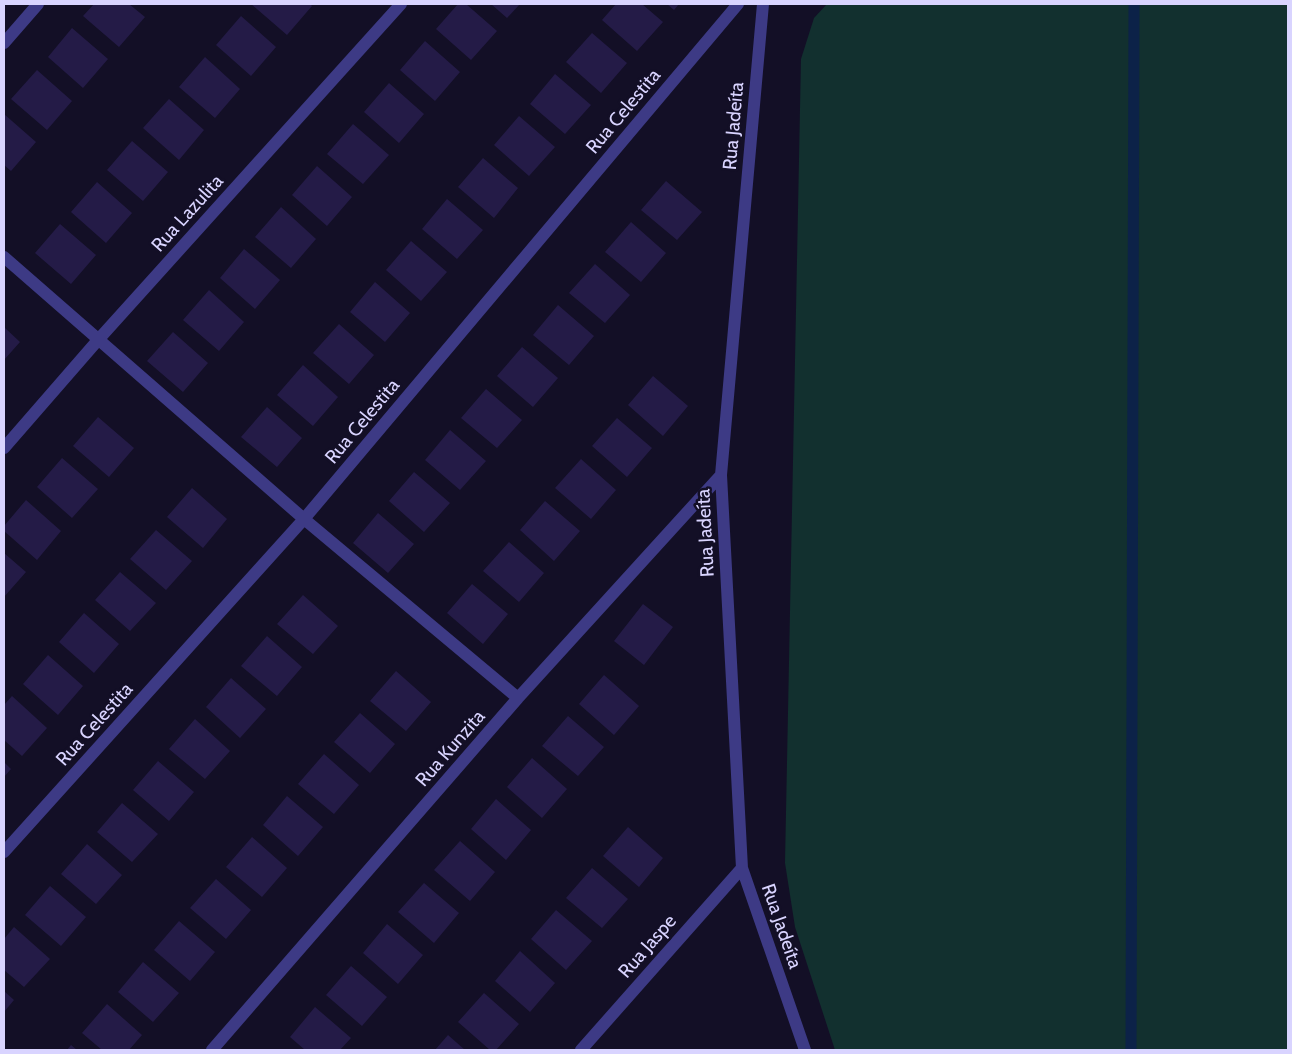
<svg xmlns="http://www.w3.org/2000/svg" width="1292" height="1054" viewBox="0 0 1292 1054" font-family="Cabin,sans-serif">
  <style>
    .green { fill: #12302f }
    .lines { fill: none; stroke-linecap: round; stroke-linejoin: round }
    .stream { stroke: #0c2248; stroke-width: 11 }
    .building { fill: #241b47 }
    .minor { stroke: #3d3a85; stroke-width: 12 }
    .labels { text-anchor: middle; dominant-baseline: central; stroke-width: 5; stroke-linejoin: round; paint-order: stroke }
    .street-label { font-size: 19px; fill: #d9d4ff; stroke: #130f26 }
  </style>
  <rect width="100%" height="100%" fill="#130f26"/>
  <path class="green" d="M 827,4 L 1288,4 L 1288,1050 L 835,1050 L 795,927 L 785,863 L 801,59 L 814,18 Z"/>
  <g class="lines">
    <path class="stream" d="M 1131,1050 L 1134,4"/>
  </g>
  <path class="building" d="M 94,4 L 129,4 L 145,17 L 119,47 L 83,16 Z
    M 251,4 L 310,4 L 312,6 L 287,35 Z
    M 458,4 L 466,4 L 497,31 L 471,60 L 436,29 Z
    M 491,4 L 520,4 L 507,18 Z
    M 616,4 L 642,4 L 663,22 L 637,51 L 602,20 Z
    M 667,4 L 679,4 L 674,10 Z
    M 241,16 L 276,47 L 251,76 L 216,45 Z
    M 72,28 L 108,59 L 83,88 L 48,57 Z
    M 592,33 L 627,63 L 601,93 L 566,62 Z
    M 425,41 L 460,72 L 435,101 L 400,70 Z
    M 205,57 L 240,89 L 215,118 L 179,87 Z
    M 37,70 L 72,101 L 47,130 L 11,99 Z
    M 555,74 L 591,105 L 565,134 L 530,104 Z
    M 389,83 L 424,114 L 399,143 L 364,112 Z
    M 169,99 L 204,130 L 179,160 L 143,128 Z
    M 4,114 L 36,142 L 11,171 L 4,165 Z
    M 519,116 L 555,147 L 529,176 L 494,145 Z
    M 353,124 L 389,155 L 363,184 L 327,154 Z
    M 132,141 L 168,172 L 143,201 L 107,170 Z
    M 483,158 L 518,188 L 494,218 L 458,187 Z
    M 317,166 L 352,197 L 327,226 L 292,195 Z
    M 666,181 L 702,212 L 677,240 L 641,210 Z
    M 97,182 L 132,213 L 106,243 L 71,212 Z
    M 447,199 L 483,230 L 457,259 L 422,229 Z
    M 281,207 L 316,239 L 291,268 L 255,237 Z
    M 631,222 L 666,253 L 641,282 L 605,252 Z
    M 60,224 L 96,255 L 71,284 L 35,253 Z
    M 411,241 L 447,272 L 421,301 L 386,270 Z
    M 244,249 L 280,280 L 255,309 L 220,278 Z
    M 595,264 L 630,295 L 605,323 L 569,293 Z
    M 375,282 L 410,313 L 385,342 L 350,312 Z
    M 209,290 L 244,322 L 219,351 L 183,320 Z
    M 558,305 L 594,336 L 569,365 L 533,335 Z
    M 339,324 L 374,355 L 349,384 L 313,353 Z
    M 4,327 L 20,342 L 4,360 Z
    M 173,332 L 208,363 L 183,392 L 147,361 Z
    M 522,347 L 558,378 L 533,407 L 497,376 Z
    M 303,365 L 338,397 L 313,426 L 277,395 Z
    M 653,376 L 688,406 L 663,436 L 628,405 Z
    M 486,389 L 522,420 L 497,448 L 461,418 Z
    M 267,407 L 302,438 L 277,467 L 241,437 Z
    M 98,417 L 134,448 L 109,477 L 73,446 Z
    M 617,418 L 652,448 L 627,477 L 592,446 Z
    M 450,430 L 486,461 L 460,490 L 425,460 Z
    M 62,458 L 98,489 L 72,518 L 37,487 Z
    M 581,459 L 616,490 L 591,519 L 555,488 Z
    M 414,472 L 450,503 L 424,532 L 389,501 Z
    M 192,488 L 227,519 L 203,548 L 167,517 Z
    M 26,500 L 61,531 L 37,560 L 4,531 L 4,526 Z
    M 545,501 L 580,531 L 554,561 L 520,530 Z
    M 378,513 L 414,544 L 388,573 L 353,543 Z
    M 156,530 L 192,561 L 166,590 L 130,559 Z
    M 509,542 L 544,573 L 519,602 L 483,571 Z
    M 4,553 L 26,572 L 4,597 Z
    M 120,572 L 156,603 L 130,631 L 95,600 Z
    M 472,584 L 508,614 L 483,644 L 447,613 Z
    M 303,595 L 338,626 L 313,654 L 277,624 Z
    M 643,604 L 673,627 L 644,665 L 614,641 Z
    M 84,613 L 119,644 L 94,673 L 59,642 Z
    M 267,636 L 302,667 L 277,696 L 241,666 Z
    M 48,655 L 83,686 L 58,715 L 23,684 Z
    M 396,671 L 431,702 L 406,731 L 370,701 Z
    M 604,675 L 639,706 L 614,735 L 579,704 Z
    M 231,678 L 266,709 L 240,738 L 206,707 Z
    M 12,696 L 47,728 L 22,756 L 4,740 L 4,705 Z
    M 360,713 L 395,744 L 370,773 L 334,742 Z
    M 568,716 L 604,747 L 578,776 L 542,746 Z
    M 195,719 L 230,751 L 205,779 L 169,749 Z
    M 324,754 L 359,785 L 334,814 L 298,784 Z
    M 532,758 L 567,789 L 542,818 L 507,787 Z
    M 158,761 L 194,792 L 169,821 L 133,790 Z
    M 4,762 L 11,769 L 4,777 Z
    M 287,796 L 323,827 L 298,856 L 263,825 Z
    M 496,799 L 531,830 L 506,860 L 471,829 Z
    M 122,803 L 158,834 L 132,862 L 97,832 Z
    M 628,827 L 663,858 L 639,887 L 603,856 Z
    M 252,837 L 287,868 L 262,897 L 226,867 Z
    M 460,841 L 495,872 L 470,901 L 434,870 Z
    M 87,844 L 122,875 L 96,904 L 61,874 Z
    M 592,868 L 628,899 L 602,928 L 566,898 Z
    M 216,879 L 251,910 L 226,939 L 190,908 Z
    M 424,883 L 459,913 L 434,943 L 398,912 Z
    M 50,886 L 86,917 L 61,946 L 25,915 Z
    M 556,910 L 592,941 L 566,970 L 531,939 Z
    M 179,921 L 215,952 L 190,981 L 154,950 Z
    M 387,924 L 423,955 L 398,984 L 363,953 Z
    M 14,927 L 50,959 L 24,987 L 4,970 L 4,939 Z
    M 520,951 L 555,983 L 530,1012 L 495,981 Z
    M 143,962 L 179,993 L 153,1022 L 118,992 Z
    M 351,966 L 387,997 L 362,1026 L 326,995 Z
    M 4,991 L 14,1000 L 4,1012 Z
    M 484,993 L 519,1024 L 496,1050 L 490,1050 L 458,1022 Z
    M 107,1004 L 142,1035 L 129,1050 L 102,1050 L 82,1033 Z
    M 315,1007 L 351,1038 L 340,1050 L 305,1050 L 290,1037 Z
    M 448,1035 L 465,1050 L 435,1050 Z
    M 71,1045 L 77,1050 L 67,1050 Z"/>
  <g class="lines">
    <path class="minor" d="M 763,4 L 721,475 L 742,868 L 805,1050
      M 4,43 L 38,4
      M 4,257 L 304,519 L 518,698
      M 4,448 L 98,340 L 401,4
      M 4,852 L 304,519 L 738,4
      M 212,1050 L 518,698 L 721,475
      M 581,1050 L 742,868"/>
  </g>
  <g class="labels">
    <g class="street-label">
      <text transform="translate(623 111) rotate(-50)">Rua Celestita</text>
      <text transform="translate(733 126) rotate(-85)">Rua Jadeíta</text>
      <text transform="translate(187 213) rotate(-48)">Rua Lazulita</text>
      <text transform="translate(362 421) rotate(-50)">Rua Celestita</text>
      <text transform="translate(705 533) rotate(-93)">Rua Jadeíta</text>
      <text transform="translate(94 724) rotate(-48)">Rua Celestita</text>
      <text transform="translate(450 748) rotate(-49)">Rua Kunzita</text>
      <text transform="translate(782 926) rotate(71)">Rua Jadeíta</text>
      <text transform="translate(647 946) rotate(-49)">Rua Jaspe</text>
    </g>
  </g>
  <rect width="1292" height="1054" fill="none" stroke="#d9d4ff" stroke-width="10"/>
</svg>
